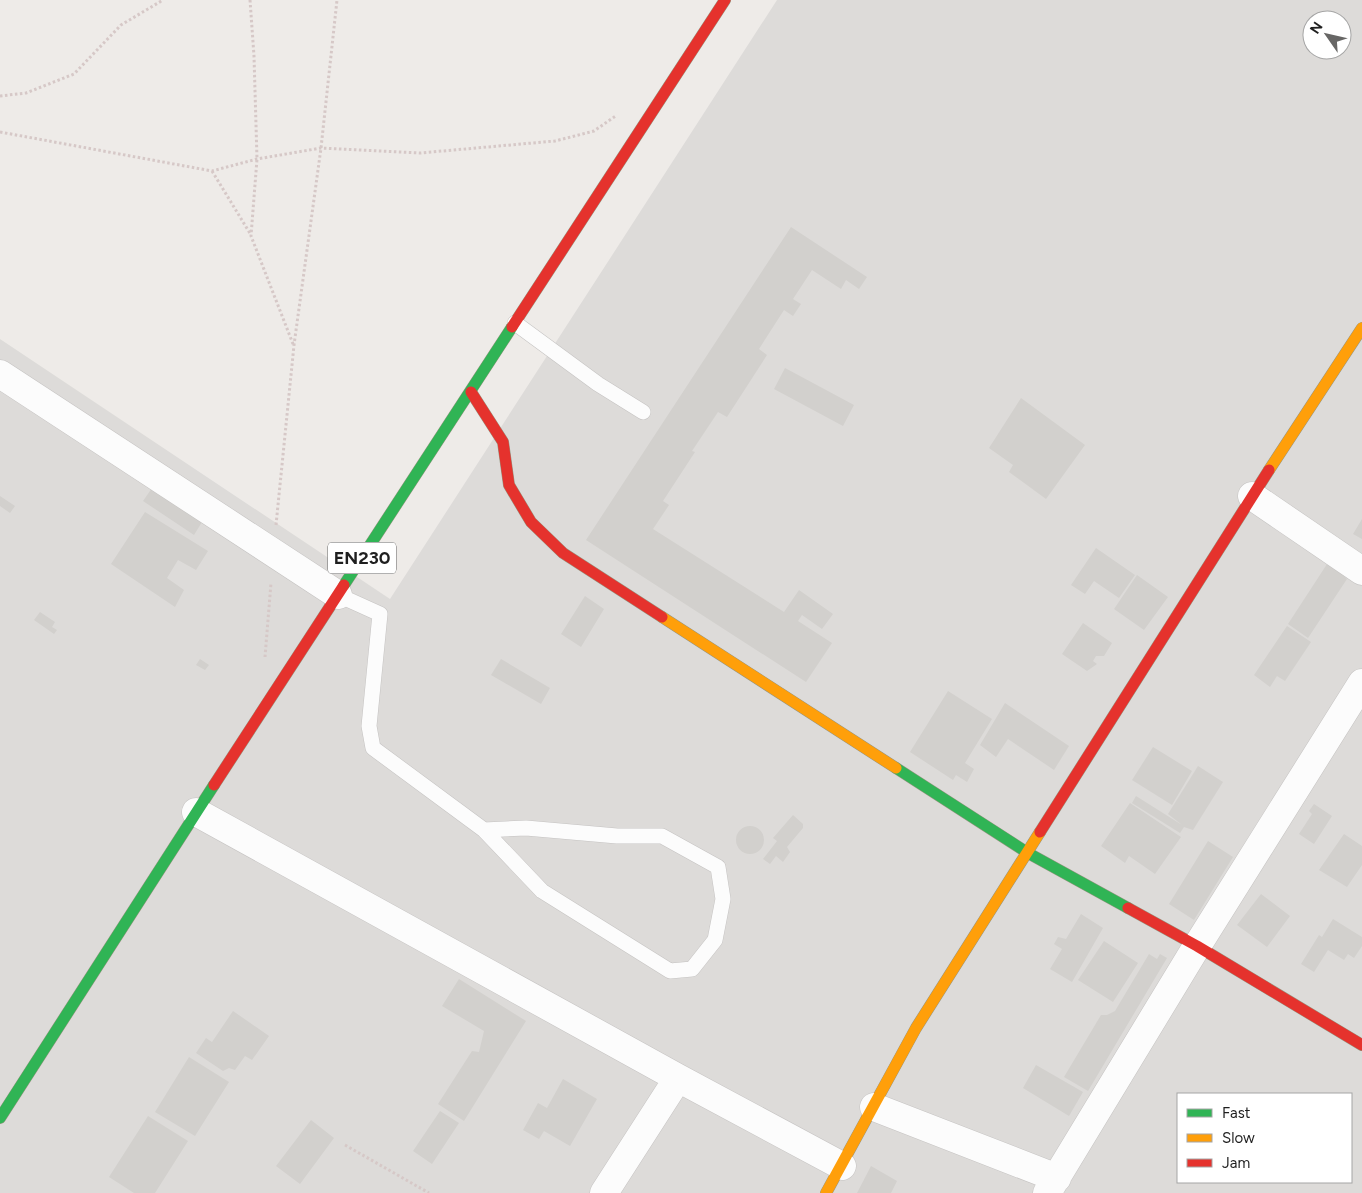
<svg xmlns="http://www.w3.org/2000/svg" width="1362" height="1193" viewBox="0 0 1362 1193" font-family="Figtree,sans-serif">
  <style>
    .residential { fill: #dddbd9; fill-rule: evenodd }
    .building { fill: #d2d0cd }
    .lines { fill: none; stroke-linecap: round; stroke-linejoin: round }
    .lane-casing { stroke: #c5c3c2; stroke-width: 16 }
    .street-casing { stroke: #c5c3c2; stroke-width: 29 }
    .fast-casing { stroke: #979681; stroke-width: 12 }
    .slow-casing { stroke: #979681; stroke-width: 12 }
    .jam-casing { stroke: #979681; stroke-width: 12 }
    .path { stroke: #d6c8c7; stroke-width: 3; stroke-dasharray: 2.5 2.5; stroke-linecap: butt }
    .lane { stroke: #fcfcfc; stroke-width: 15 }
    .street { stroke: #fcfcfc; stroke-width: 28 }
    .fast { stroke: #30b455; stroke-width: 11 }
    .slow { stroke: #ff9f0a; stroke-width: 11 }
    .jam { stroke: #e5322d; stroke-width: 11 }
    .labels { text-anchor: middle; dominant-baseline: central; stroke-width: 4; stroke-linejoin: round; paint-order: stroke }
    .shield { fill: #fff; stroke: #626262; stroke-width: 1 }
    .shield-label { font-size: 18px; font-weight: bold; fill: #1f1f1f }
  </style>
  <rect width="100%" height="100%" fill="#eeebe8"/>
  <path class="residential" d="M 777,0 L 1362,0 L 1362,1193 L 0,1193 L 0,339 L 390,599 ZM 1312,20 L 1342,20 L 1342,50 L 1312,50 ZM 1178,1094 L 1351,1094 L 1351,1182 L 1178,1182 Z"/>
  <path class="building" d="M 791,227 L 867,277 L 859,289 L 846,280 L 841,289 L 812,270 L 793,299 L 801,304 L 793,316 L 784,310 L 759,349 L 767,355 L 727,417 L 718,412 L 692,451 L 695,452 L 663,501 L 669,505 L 653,529 L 784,612 L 799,590 L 833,614 L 822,629 L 802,615 L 798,621 L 832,643 L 806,682 L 586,540 Z
    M 785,368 L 854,405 L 843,426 L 774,389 Z
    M 1021,398 L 1085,445 L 1046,499 L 1009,472 L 1013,465 L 989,448 Z
    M 152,488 L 202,522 L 194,535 L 143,501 Z
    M 0,496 L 15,506 L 10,513 L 0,506 Z
    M 145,512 L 208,551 L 196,570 L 178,560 L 167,578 L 184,590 L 175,607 L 111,564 Z
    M 1362,519 L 1362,539 L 1353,534 Z
    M 1096,548 L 1135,575 L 1119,598 L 1094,581 L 1085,594 L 1071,585 Z
    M 1329,561 L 1347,579 L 1308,638 L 1288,624 Z
    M 1137,575 L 1168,597 L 1144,630 L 1114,609 Z
    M 585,596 L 604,609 L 581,647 L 561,634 Z
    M 40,612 L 55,622 L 52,627 L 57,630 L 54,634 L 34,620 Z
    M 1083,623 L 1112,643 L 1104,656 L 1096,656 L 1093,661 L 1097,664 L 1087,671 L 1062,654 Z
    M 1287,626 L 1311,642 L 1285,681 L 1277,676 L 1270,687 L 1254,675 Z
    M 200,659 L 209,665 L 205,670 L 196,665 Z
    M 501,659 L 550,688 L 541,704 L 491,675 Z
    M 948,691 L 992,719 L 965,763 L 974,769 L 967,782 L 956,775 L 953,780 L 910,752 Z
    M 1005,703 L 1069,746 L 1054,770 L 1008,739 L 996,757 L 980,745 Z
    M 1153,747 L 1192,771 L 1172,805 L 1132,780 Z
    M 1198,766 L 1223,782 L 1193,830 L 1184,827 L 1180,833 L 1132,803 L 1136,796 L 1182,825 L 1168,814 Z
    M 1130,803 L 1181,837 L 1155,874 L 1129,856 L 1125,863 L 1101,846 Z
    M 1314,804 L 1332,816 L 1314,844 L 1299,834 L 1312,814 L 1309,811 Z
    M 793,815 L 803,824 L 803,828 L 787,847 L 790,852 L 783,862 L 776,856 L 770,864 L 763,859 L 777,841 L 773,838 Z
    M736 840a14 14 0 1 1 28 0a14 14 0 1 1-28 0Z
    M 1344,834 L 1362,846 L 1362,865 L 1347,887 L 1319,870 Z
    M 1208,841 L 1233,857 L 1194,920 L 1169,904 Z
    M 1261,894 L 1290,916 L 1267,947 L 1237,925 Z
    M 1081,914 L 1103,928 L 1072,982 L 1050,969 L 1062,949 L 1054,944 L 1058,937 L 1066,939 Z
    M 1333,919 L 1362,937 L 1362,946 L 1354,958 L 1348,954 L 1344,960 L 1328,950 L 1314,972 L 1301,964 L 1319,935 L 1322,937 Z
    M 1104,941 L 1138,963 L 1113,1002 L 1078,980 Z
    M 1149,954 L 1157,959 L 1160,954 L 1167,958 L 1088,1091 L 1064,1077 L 1101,1015 L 1107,1015 L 1115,1011 Z
    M 459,979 L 526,1021 L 464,1121 L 438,1104 L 472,1051 L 479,1052 L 484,1031 L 442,1006 Z
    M 233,1011 L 269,1036 L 252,1060 L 245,1056 L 235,1070 L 229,1068 L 223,1071 L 196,1053 L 206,1038 L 212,1042 Z
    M 189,1057 L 229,1082 L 195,1136 L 155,1112 Z
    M 1036,1065 L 1083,1092 L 1069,1116 L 1023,1088 Z
    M 563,1079 L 597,1099 L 570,1146 L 544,1131 L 539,1139 L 523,1130 L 538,1103 L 547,1108 Z
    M 440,1111 L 459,1123 L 432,1164 L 413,1151 Z
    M 148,1116 L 188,1141 L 155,1193 L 134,1193 L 109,1177 Z
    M 311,1120 L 334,1138 L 300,1184 L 276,1166 Z
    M 871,1166 L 897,1181 L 891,1193 L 857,1193 Z"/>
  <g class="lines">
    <defs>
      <path id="lane" d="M 515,323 L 598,384 L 643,412
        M 338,595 L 380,614 L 369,726 L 373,748 L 484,830 L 542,891 L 670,971 L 692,969 L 715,940 L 723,899 L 718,867 L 662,836 L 617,836 L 526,828 L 484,830"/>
      <path id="street" d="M 0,374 L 338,595
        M 1252,496 L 1362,571
        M 196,812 L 678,1078 L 842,1166
        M 874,1107 L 1057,1178
        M 604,1193 L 678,1078
        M 1047,1193 L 1197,946 L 1362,683"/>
      <path id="fast" d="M 344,585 L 512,327
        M 896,768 L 1028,853 L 1128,908
        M 0,1118 L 214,785"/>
      <path id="slow" d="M 1269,470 L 1362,328
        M 662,617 L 896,768
        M 826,1193 L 916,1028 L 1040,832"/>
      <path id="jam" d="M 512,327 L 725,0
        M 471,392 L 503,442 L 509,485 L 531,522 L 563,553 L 662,617
        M 214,785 L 344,585
        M 1040,832 L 1269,470
        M 1128,908 L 1197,946 L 1362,1045"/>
    </defs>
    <use href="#lane" class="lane-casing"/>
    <use href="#street" class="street-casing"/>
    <use href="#fast" class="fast-casing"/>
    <use href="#slow" class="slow-casing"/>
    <use href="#jam" class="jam-casing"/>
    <path class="path" d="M 250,0 L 254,56 L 257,159 L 251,236 L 293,344
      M 0,96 L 26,93 L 74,74 L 121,25 L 163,0
      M 0,132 L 212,171 L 257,159 L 321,148 L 420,153 L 555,141 L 594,131 L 617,115
      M 212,171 L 251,235
      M 276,525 L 294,345 L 321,148 L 337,0
      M 265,657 L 271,583
      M 345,1145 L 429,1193"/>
    <use href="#lane" class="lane"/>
    <use href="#street" class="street"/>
    <use href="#fast" class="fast"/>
    <use href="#slow" class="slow"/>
    <use href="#jam" class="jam"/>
  </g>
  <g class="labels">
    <rect class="shield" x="328" y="542.5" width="68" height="31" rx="4"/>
    <g class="shield-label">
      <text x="362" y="558">EN230</text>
    </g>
  </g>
  <rect x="1177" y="1093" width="175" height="90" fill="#ffffff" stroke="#a5a5a5"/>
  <rect x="1187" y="1109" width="25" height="8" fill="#30b455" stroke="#a5a5a5"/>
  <text x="1222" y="1118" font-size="15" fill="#1f1f1f">Fast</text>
  <rect x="1187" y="1134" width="25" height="8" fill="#ff9f0a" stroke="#a5a5a5"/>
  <text x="1222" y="1143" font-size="15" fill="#1f1f1f">Slow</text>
  <rect x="1187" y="1159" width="25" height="8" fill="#e5322d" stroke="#a5a5a5"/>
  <text x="1222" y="1168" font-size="15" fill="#1f1f1f">Jam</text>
  <g transform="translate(1327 35) rotate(304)"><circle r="24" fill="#ffffff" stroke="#a5a5a5"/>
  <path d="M0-4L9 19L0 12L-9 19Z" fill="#676665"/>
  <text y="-8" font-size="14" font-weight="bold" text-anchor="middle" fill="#1f1f1f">N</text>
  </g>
</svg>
